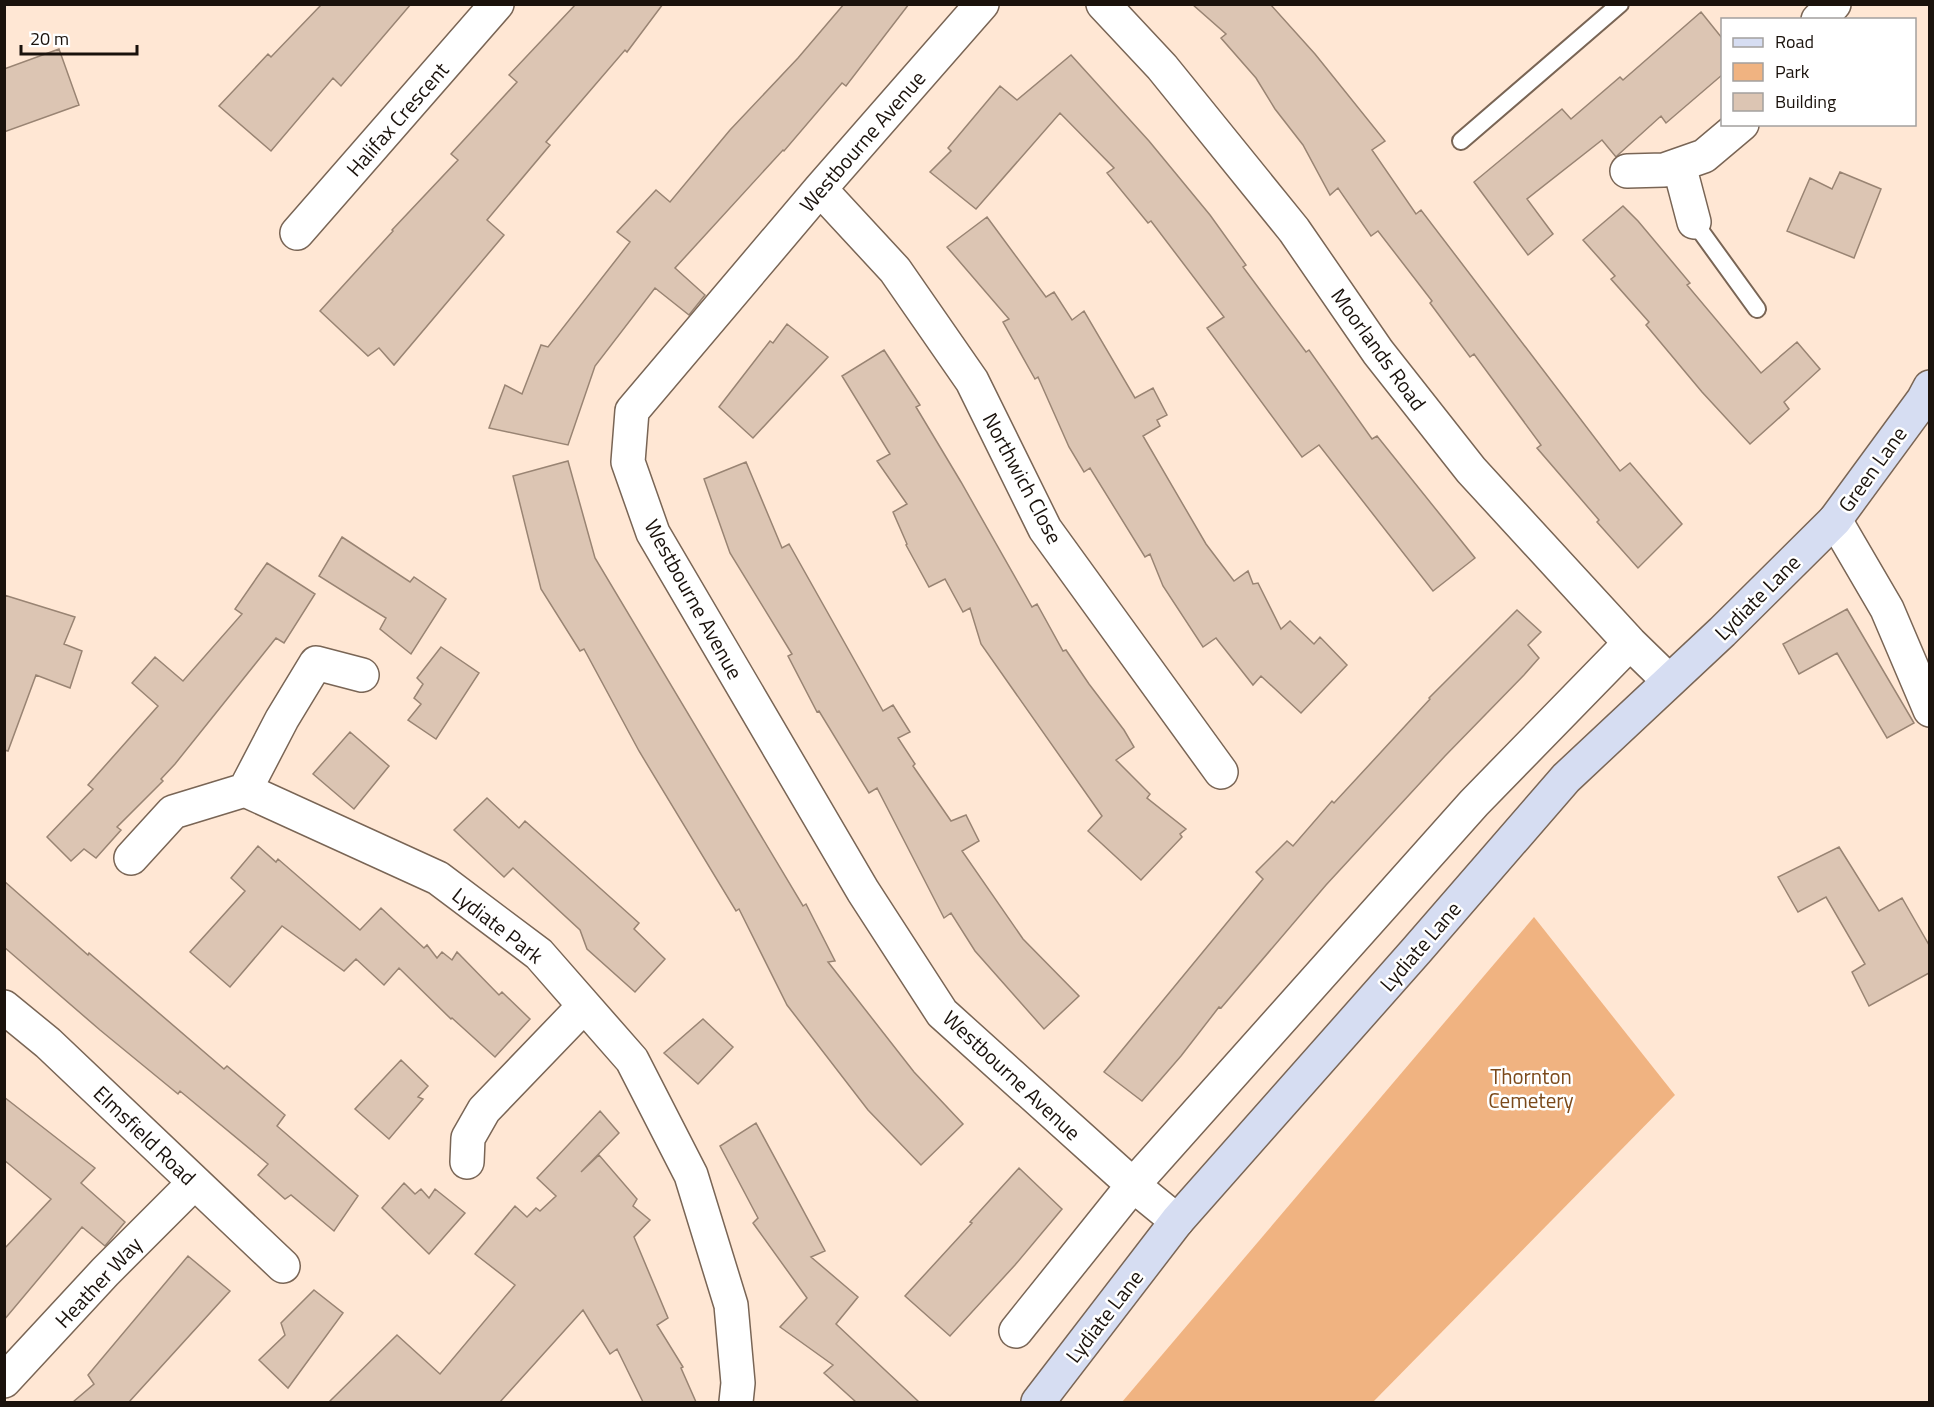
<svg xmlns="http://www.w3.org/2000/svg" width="1934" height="1407" viewBox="0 0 1934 1407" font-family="'Titillium Web',sans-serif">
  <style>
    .green { fill: #f0b381 }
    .building { fill: #dcc5b3; stroke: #998473; stroke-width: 1.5 }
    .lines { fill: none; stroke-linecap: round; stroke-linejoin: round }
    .lane-casing { stroke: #796555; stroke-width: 20 }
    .street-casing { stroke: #796555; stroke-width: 36 }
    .secondary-casing { stroke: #796555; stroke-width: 36 }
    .lane { stroke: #fff; stroke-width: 16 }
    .street { stroke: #fff; stroke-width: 33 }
    .secondary { stroke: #d6ddf2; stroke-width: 33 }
    .labels { text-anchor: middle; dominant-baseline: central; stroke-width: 5; stroke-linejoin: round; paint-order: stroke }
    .street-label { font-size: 21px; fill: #1a120c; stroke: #fff }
    .park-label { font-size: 21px; fill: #7b491a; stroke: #fff }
  </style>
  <rect width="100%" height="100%" fill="#ffe7d4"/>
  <path class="green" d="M 1534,917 L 1675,1095 L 1373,1402 L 1122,1402 Z"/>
  <path class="building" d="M 322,4 L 411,4 L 341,86 L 333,78 L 271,151 L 219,106 L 268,54 L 271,57 Z
    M 576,4 L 663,4 L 627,52 L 625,50 L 546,142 L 550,145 L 487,220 L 504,235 L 394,365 L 379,348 L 368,356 L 320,311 L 393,231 L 392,230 L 458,160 L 451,154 L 517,82 L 509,75 Z
    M 844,4 L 909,4 L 846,86 L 842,83 L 784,151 L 783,150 L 675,268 L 705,295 L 689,315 L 655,288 L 595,366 L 568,445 L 489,428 L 505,385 L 522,394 L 541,345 L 548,347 L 630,242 L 617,232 L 656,190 L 670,202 L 730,130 L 798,58 Z
    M 1192,4 L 1270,4 L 1315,54 L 1385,141 L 1372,150 L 1416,214 L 1421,210 L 1620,471 L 1630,463 L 1682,524 L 1638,568 L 1597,522 L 1599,520 L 1537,448 L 1541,445 L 1474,354 L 1470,357 L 1430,303 L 1432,301 L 1378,231 L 1371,236 L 1338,188 L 1330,195 L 1303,145 L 1275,109 L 1256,78 L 1221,38 L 1226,34 Z
    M 1701,12 L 1722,38 L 1722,75 L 1666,123 L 1661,116 L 1619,154 L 1616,157 L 1602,140 L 1527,199 L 1553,234 L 1528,255 L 1474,182 L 1562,109 L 1571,119 L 1620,77 L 1623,80 Z
    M 59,49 L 79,105 L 4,132 L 4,69 Z
    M 1071,55 L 1149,141 L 1210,215 L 1246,265 L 1243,267 L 1306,352 L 1309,350 L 1372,439 L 1377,436 L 1475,558 L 1433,591 L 1319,445 L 1302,457 L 1207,328 L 1224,317 L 1151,221 L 1148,223 L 1107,173 L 1114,168 L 1060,113 L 976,209 L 930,172 L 951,151 L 948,148 L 1000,86 L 1017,100 Z
    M 1840,172 L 1881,189 L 1854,258 L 1787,231 L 1810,178 L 1832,189 Z
    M 1623,206 L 1638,221 L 1690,283 L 1687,285 L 1761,373 L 1797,342 L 1820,369 L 1784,402 L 1789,409 L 1750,444 L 1702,392 L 1646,325 L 1649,322 L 1611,279 L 1615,276 L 1583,240 Z
    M 987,217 L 1046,297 L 1054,292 L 1072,320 L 1084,311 L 1135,398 L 1153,388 L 1167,415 L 1157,420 L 1160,426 L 1143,436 L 1206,544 L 1234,581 L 1248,571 L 1253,584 L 1258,583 L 1281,629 L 1290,621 L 1314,644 L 1320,637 L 1347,665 L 1301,713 L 1261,676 L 1253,685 L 1216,638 L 1203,647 L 1163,586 L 1150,554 L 1145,557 L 1090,468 L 1084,472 L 1069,447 L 1038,377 L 1035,379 L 1003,322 L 1009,319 L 947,247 Z
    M 787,324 L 828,357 L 753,438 L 719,407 L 770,341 L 773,343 Z
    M 884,350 L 920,405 L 916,407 L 961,482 L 1032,607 L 1037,604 L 1063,651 L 1066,650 L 1089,684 L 1124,730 L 1134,747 L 1116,760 L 1150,794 L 1147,798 L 1186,829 L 1180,834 L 1182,837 L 1141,880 L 1088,831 L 1102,816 L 981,644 L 970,608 L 963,612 L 945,579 L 929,587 L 906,545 L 907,544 L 893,512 L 907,504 L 877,461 L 890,454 L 842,376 Z
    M 568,461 L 595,558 L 803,906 L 806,904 L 835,961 L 828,962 L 914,1072 L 963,1124 L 921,1165 L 868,1110 L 787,1005 L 739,909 L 736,911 L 639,751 L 584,649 L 580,651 L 541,589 L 513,476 Z
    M 746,462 L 782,548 L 789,544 L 883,711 L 893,705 L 910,732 L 898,738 L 915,764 L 913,766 L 951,821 L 966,815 L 979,841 L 962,851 L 1023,939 L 1079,996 L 1044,1029 L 975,951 L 951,913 L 944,918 L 877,788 L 869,793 L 819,711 L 817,712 L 788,656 L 792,654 L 730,553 L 704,479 Z
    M 342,537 L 410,582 L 414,577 L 446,599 L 411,654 L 380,629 L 386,618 L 319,576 Z
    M 267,563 L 315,594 L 284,643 L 276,638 L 175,764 L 161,779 L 163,781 L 117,827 L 121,830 L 96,858 L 84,849 L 71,861 L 47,837 L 93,789 L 88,785 L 158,706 L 132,683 L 155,657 L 183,681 L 242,614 L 235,609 Z
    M 4,595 L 75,617 L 64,644 L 82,651 L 70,688 L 36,675 L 8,751 L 4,750 Z
    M 1847,609 L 1914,723 L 1887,738 L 1837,653 L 1799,674 L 1783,644 Z
    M 1517,610 L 1541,632 L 1528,645 L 1539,658 L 1524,675 L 1445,756 L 1326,885 L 1221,1008 L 1219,1007 L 1181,1056 L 1142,1101 L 1104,1072 L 1263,879 L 1256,872 L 1287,841 L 1293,846 L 1332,801 L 1334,803 L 1430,699 L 1429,698 Z
    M 441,647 L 479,673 L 436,739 L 408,720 L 421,704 L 414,698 L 423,684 L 417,678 Z
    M 350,732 L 389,766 L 354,809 L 313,774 Z
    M 487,798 L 519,828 L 525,821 L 639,923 L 634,929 L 665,959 L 635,992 L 587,949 L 580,930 L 513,868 L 504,877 L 454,830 Z
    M 258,846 L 276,862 L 278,859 L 360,930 L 381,908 L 424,948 L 427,945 L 437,958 L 442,952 L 452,960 L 457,952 L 499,995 L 502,992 L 530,1019 L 495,1057 L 452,1018 L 451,1019 L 399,968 L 384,985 L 356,959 L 344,971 L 282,926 L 230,987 L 190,952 L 245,891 L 231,878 Z
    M 1839,847 L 1879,911 L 1902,898 L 1929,945 L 1929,973 L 1869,1006 L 1852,972 L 1865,964 L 1826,897 L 1798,912 L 1778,877 Z
    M 4,881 L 88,955 L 89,953 L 224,1069 L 227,1066 L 285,1115 L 277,1126 L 358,1196 L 334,1231 L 291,1195 L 285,1199 L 258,1175 L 268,1164 L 180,1091 L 178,1094 L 100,1030 L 4,947 Z
    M 703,1019 L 733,1047 L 698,1084 L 664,1053 Z
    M 401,1060 L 428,1086 L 418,1097 L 423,1099 L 389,1139 L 355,1109 Z
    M 4,1097 L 95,1168 L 81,1183 L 125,1222 L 105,1246 L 82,1227 L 4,1320 L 4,1249 L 51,1199 L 4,1160 Z
    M 600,1111 L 619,1133 L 581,1172 L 599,1155 L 637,1199 L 633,1206 L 650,1220 L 634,1237 L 668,1318 L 657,1325 L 683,1367 L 681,1368 L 696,1402 L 643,1402 L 617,1349 L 610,1354 L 583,1310 L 500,1402 L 329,1402 L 397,1335 L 440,1374 L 515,1285 L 475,1254 L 515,1206 L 527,1217 L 536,1208 L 540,1211 L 556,1196 L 537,1178 Z
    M 756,1123 L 825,1251 L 811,1257 L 858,1297 L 836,1324 L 919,1402 L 856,1402 L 824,1373 L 833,1365 L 780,1327 L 807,1298 L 753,1223 L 758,1218 L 720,1146 Z
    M 1019,1168 L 1062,1209 L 1015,1265 L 950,1336 L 905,1296 L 972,1223 L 970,1222 Z
    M 404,1183 L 415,1194 L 421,1189 L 429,1198 L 435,1189 L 465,1213 L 429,1254 L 382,1208 Z
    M 188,1256 L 230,1291 L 129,1402 L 73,1402 L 94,1384 L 88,1375 Z
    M 314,1290 L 343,1313 L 288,1388 L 259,1360 L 285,1335 L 281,1323 Z"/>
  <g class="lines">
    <defs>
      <path id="lane" d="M 1461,141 L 1620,4
        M 1694,222 L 1757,309"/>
      <path id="street" d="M 982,4 L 820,189 L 632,411 L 628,462 L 653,533 L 863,891 L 942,1013 L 1133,1185 L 1177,1221
        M 1103,4 L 1162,67 L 1294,230 L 1378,352 L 1471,470 L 1630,643 L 1669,681
        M 1818,20 L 1834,4
        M 1679,165 L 1694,222
        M 1627,171 L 1664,170 L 1704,156 L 1742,124
        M 820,189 L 895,270 L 972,381 L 1045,529 L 1221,772
        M 297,233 L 497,4
        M 1835,520 L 1887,609 L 1930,710
        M 362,675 L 316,663 L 282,719 L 245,790 L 438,878 L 539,954 L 632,1060 L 691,1175 L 731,1305 L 738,1383 L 736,1402
        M 131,858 L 173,812 L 245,790
        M 4,1007 L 48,1043 L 283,1266
        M 467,1162 L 468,1138 L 484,1110 L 584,1006
        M 1016,1331 L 1133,1185 L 1474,803 L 1630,643
        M 4,1381 L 105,1272 L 194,1183"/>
      <path id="secondary" d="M 1038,1402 L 1177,1221 L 1416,951 L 1566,778 L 1722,632 L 1835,520 L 1923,400 L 1930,387"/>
    </defs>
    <use href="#lane" class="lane-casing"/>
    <use href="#street" class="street-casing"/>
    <use href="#secondary" class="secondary-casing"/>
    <use href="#lane" class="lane"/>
    <use href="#street" class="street"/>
    <use href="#secondary" class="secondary"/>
  </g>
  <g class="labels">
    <g class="street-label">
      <text transform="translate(397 119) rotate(-49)">Halifax Crescent</text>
      <text transform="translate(862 141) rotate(-49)">Westbourne Avenue</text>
      <text transform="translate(1379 349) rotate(54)">Moorlands Road</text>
      <text transform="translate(1872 469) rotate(-54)">Green Lane</text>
      <text transform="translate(1023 478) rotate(62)">Northwich Close</text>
      <text transform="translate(1757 597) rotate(-45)">Lydiate Lane</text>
      <text transform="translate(694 599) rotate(61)">Westbourne Avenue</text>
      <text transform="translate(498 925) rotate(38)">Lydiate Park</text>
      <text transform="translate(1420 946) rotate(-49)">Lydiate Lane</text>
      <text transform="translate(1012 1075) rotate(43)">Westbourne Avenue</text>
      <text transform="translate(145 1135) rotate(44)">Elmsfield Road</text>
      <text transform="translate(98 1282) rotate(-47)">Heather Way</text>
      <text transform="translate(1104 1316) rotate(-52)">Lydiate Lane</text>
    </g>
    <g class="park-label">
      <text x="1531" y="1076">Thornton<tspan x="1531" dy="24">Cemetery</tspan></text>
    </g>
  </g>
  <rect width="1934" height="1407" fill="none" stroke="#1a120c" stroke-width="12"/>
  <rect x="1721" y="18" width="195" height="108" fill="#ffffff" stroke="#a3a09e" stroke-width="1.5"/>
  <rect x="1733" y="38" width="30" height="9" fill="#d6ddf2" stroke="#a3a09e" stroke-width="1.5"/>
  <text x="1775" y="48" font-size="18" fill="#1a120c">Road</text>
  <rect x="1733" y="63" width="30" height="18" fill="#f0b381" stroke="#a3a09e" stroke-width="1.5"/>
  <text x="1775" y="78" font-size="18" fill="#1a120c">Park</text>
  <rect x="1733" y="93" width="30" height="18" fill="#dcc5b3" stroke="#a3a09e" stroke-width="1.5"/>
  <text x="1775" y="108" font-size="18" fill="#1a120c">Building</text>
  <path d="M21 45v9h116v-9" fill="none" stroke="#1a120c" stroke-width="3"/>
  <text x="30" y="45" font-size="18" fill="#1a120c" stroke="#ffffff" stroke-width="4.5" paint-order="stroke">20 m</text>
</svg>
